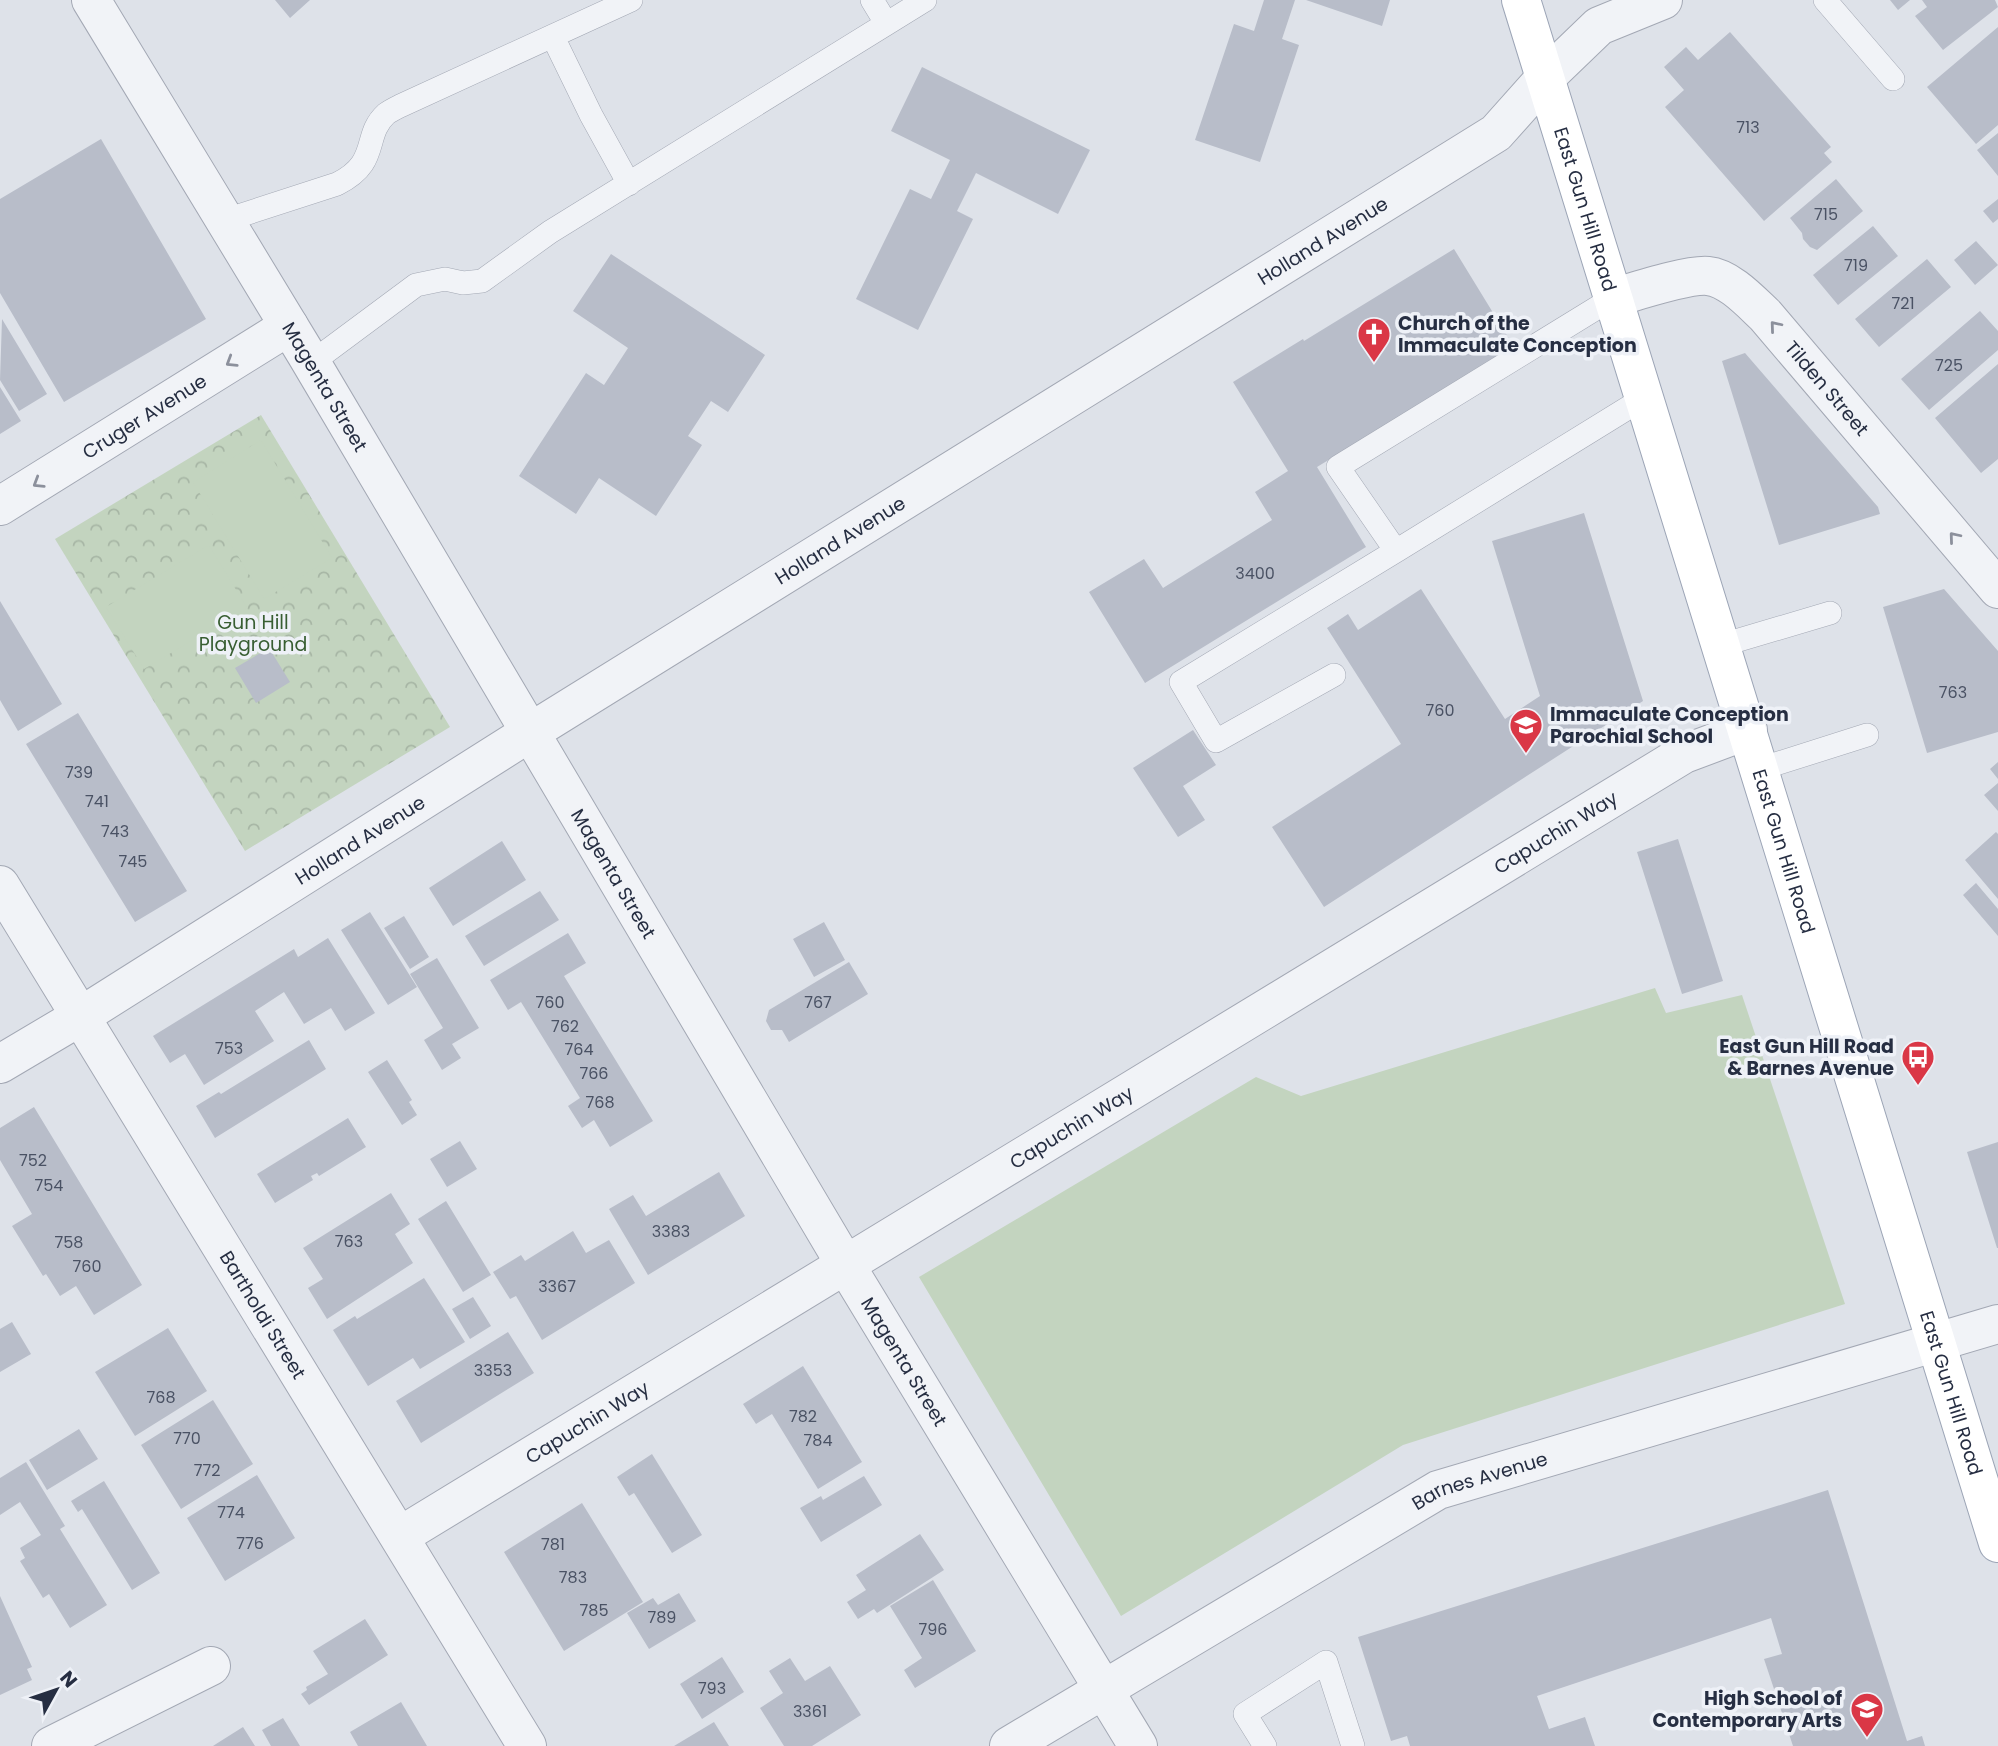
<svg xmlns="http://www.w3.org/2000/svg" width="1998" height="1746" viewBox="0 0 1998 1746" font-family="Poppins,sans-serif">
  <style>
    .forest { fill: url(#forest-crowns) }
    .pitch { fill: #c3d4bf }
    .building { fill: #b8bdc9 }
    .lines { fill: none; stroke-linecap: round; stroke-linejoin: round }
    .service-casing { stroke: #a3a8b4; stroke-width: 24 }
    .minor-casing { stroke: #a3a8b4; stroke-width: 40 }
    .tertiary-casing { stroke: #a3a8b4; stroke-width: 40 }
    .primary-casing { stroke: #9ca5b6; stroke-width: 40 }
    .service { stroke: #f1f3f7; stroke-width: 23 }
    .minor { stroke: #f1f3f7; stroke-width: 38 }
    .tertiary { stroke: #f1f3f7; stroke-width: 38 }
    .primary { stroke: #fff; stroke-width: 38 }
    .oneway { stroke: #8c909c }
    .labels { text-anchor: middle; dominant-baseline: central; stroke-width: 7; stroke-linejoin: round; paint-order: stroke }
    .number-label { font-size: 16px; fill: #4a5264 }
    .street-label { font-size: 19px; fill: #262e42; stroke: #eef1f7 }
    .poi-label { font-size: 19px; font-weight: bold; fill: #262e42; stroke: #eef1f7; text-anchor: start }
    .park-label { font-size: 19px; fill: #385e32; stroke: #eef1f7 }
  </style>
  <defs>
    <pattern id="forest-crowns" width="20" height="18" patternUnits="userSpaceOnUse" patternTransform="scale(1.75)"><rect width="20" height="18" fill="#c3d4bf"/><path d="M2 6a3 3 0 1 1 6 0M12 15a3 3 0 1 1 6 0" fill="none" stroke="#a7b6a5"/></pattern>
  </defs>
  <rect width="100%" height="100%" fill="#dee2e9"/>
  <path class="forest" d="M 261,415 L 450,727 L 245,851 L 55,539 Z"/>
  <path class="pitch" d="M 261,440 L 332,558 L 264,599 L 193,482 Z
    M 209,545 L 247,608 L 144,669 L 106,607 Z
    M 1655,988 L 1666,1013 L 1742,995 L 1845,1304 L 1403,1445 L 1121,1616 L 919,1277 L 1256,1077 L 1301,1096 Z"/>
  <path class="building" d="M 275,0 L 310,0 L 290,18 Z
    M 1264,0 L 1295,0 L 1282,39 L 1299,45 L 1260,162 L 1195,140 L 1234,24 L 1254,31 Z
    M 1306,0 L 1390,0 L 1382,26 Z
    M 1890,0 L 1910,0 L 1898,10 Z
    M 1922,0 L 1995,0 L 1998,7 L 1943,50 L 1915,16 L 1927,7 Z
    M 1998,27 L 1998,125 L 1976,144 L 1927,87 Z
    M 1730,32 L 1831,147 L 1824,153 L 1832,162 L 1764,221 L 1665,107 L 1684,90 L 1664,67 L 1686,47 L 1698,60 Z
    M 922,67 L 1090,150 L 1058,214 L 976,173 L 957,211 L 973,219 L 918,330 L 856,299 L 910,189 L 931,199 L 950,160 L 891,131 Z
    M 1998,133 L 1998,176 L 1977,150 Z
    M 101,139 L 206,319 L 64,402 L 0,293 L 0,199 Z
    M 1836,179 L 1863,211 L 1817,250 L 1810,247 L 1803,239 L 1802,233 L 1790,218 Z
    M 1998,199 L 1998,219 L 1993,223 L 1983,211 Z
    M 1873,226 L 1898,256 L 1838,305 L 1813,275 Z
    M 1976,241 L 1998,265 L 1975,285 L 1954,260 Z
    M 1454,249 L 1514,347 L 1317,467 L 1366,547 L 1145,683 L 1089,592 L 1144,559 L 1163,588 L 1272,520 L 1255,492 L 1288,471 L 1233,382 L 1303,339 L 1304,341 Z
    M 611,254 L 765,355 L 728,412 L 711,401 L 688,436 L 702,445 L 656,516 L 599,478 L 576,514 L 519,476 L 586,373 L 604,385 L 628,348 L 573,311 Z
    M 1927,259 L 1951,287 L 1879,347 L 1855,319 Z
    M 1980,311 L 1998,331 L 1998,350 L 1929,410 L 1901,379 Z
    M 2,319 L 47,394 L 19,411 L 0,380 Z
    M 1745,353 L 1878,507 L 1880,514 L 1779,545 L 1722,361 Z
    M 1998,364 L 1998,459 L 1981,473 L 1935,418 Z
    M 0,387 L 21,421 L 0,434 Z
    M 1584,513 L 1643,701 L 1324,907 L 1272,827 L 1401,744 L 1327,628 L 1348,614 L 1358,630 L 1421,589 L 1505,719 L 1540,696 L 1492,541 Z
    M 1944,589 L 1998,651 L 1998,732 L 1927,753 L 1883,607 Z
    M 0,601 L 62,704 L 18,731 L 0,700 Z
    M 269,648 L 290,682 L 256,703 L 235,668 Z
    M 78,713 L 187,891 L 135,922 L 26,744 Z
    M 1193,730 L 1216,765 L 1183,786 L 1205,820 L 1178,837 L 1133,768 Z
    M 1998,762 L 1998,779 L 1990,769 Z
    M 1998,783 L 1998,811 L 1984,795 Z
    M 1996,832 L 1998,834 L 1998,899 L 1965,860 Z
    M 1678,839 L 1723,981 L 1682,994 L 1637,852 Z
    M 502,841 L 526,880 L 453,926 L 429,888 Z
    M 1976,883 L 1998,909 L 1998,936 L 1963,895 Z
    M 540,891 L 559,920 L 484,966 L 465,936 Z
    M 370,912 L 417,987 L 388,1005 L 341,930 Z
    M 404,916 L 429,957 L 410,969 L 384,928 Z
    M 824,922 L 845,960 L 814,977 L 793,939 Z
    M 568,933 L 586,963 L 564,976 L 653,1121 L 610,1147 L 594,1120 L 582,1128 L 568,1106 L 580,1098 L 521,1002 L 508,1010 L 490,980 Z
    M 328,938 L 375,1013 L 345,1031 L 331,1008 L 304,1024 L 284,992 L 255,1011 L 274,1041 L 204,1085 L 185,1054 L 170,1063 L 153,1036 L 294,949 L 298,957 Z
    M 437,958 L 479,1028 L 452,1044 L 461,1058 L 442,1070 L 424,1040 L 443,1028 L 410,974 Z
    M 849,962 L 868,994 L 789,1042 L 782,1030 L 771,1030 L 766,1021 L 769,1010 Z
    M 309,1040 L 326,1069 L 215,1138 L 196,1106 L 219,1092 L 221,1094 Z
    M 387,1060 L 412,1100 L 409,1102 L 417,1115 L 402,1125 L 368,1072 Z
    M 34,1107 L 142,1285 L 94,1315 L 76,1286 L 60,1296 L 46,1274 L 43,1276 L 12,1226 L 32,1214 L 0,1160 L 0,1128 Z
    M 348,1118 L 366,1147 L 319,1176 L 317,1173 L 311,1176 L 313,1180 L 275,1203 L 257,1174 Z
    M 460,1141 L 477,1169 L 447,1187 L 430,1159 Z
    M 1998,1142 L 1998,1248 L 1997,1248 L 1967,1152 Z
    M 719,1172 L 745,1216 L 648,1275 L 609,1209 L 633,1195 L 646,1216 Z
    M 391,1193 L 410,1224 L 395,1234 L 413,1263 L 327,1319 L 308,1288 L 323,1279 L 303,1248 Z
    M 446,1201 L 491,1275 L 463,1292 L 418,1219 Z
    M 573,1231 L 586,1253 L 609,1240 L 635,1283 L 542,1340 L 516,1296 L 510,1299 L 493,1272 L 521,1255 L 525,1261 Z
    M 424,1278 L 465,1342 L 420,1369 L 413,1358 L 368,1386 L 333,1330 L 355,1316 L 357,1319 Z
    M 473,1297 L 491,1326 L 470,1339 L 452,1309 Z
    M 12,1322 L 31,1354 L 0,1372 L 0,1329 Z
    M 168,1328 L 207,1391 L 135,1436 L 95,1372 Z
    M 508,1332 L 534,1373 L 421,1443 L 396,1401 Z
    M 803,1366 L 862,1462 L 818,1489 L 772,1414 L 756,1424 L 743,1404 Z
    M 213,1400 L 253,1464 L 181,1509 L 141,1445 Z
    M 79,1429 L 98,1459 L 47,1490 L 29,1460 Z
    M 652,1454 L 702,1535 L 672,1553 L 634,1493 L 629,1496 L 617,1477 Z
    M 26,1462 L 65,1526 L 60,1529 L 107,1605 L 70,1628 L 49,1594 L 43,1598 L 20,1561 L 25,1558 L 20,1548 L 41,1535 L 20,1502 L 0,1515 L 0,1478 Z
    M 257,1475 L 295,1538 L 225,1581 L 187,1518 Z
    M 864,1476 L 882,1505 L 821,1542 L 800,1508 L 821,1496 L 823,1500 Z
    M 104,1481 L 160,1573 L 132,1590 L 82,1509 L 78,1512 L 71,1501 Z
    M 1828,1490 L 1907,1741 L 1922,1736 L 1925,1746 L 1793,1746 L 1764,1659 L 1782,1654 L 1771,1618 L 1537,1696 L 1549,1729 L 1585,1717 L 1595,1746 L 1410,1746 L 1407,1736 L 1391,1741 L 1358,1637 Z
    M 582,1503 L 643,1602 L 564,1651 L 504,1552 Z
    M 920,1534 L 944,1570 L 877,1613 L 874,1609 L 858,1619 L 847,1602 L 866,1590 L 856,1575 Z
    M 933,1580 L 976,1651 L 915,1688 L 904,1670 L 922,1658 L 890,1606 Z
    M 679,1593 L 696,1621 L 649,1649 L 627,1613 L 653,1598 L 658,1605 Z
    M 0,1596 L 32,1667 L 27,1669 L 32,1680 L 0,1695 Z
    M 365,1619 L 388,1655 L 309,1705 L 301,1694 L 307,1690 L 306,1687 L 328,1674 L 313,1651 Z
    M 722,1657 L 744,1692 L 702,1719 L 680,1684 Z
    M 790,1658 L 805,1681 L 830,1666 L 861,1715 L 812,1746 L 784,1746 L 760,1708 L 783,1693 L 769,1671 Z
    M 401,1702 L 427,1746 L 358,1746 L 350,1732 Z
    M 283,1718 L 300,1746 L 271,1746 L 262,1730 Z
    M 714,1722 L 729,1746 L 674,1746 Z
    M 243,1727 L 255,1746 L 213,1746 L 216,1744 Z"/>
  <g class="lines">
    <defs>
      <path id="service" d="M 872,0 L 886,23
        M 1825,0 L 1893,79
        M 553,37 L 591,115 L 629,184
        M 223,221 L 337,184 C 381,162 362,136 386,114 C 390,111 396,108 400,106 L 631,0
        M 1613,298 L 1338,467 L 1396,551 L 1644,398
        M 311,363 L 416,285 L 445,279 L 463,283 L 482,281 L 550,232 L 925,0
        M 1722,645 L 1830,613
        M 1334,675 L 1216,741 L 1181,682 L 1396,551
        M 1760,769 L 1867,735
        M 1265,1746 L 1245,1714 L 1326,1662 L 1353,1746"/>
      <g id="minor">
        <path id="s1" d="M 91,0 L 306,354 L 845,1264 L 1138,1746"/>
        <path id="s2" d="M 1613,298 C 1634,292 1688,274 1708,276 C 1729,278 1750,301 1765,315 L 1998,589"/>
        <path id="s3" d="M 0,506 L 289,326"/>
        <path id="s4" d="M 0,885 L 527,1746"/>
        <path id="s5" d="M 0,1064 L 81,1016 L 529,733 L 1496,133 L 1546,77 L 1599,26 L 1663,0"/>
        <path id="s6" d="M 400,1536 L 1684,754 L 1748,730"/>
        <path d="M 51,1746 L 211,1666"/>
      </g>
      <g id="tertiary">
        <path id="s7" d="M 1009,1746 L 1438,1490 L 1998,1324"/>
      </g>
      <g id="primary">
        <path id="s8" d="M 1521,0 L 1998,1543"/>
      </g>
    </defs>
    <use href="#service" class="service-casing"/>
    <use href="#minor" class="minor-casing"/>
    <use href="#tertiary" class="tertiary-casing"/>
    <use href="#primary" class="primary-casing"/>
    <use href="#service" class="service"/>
    <use href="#minor" class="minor"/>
    <use href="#tertiary" class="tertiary"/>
    <use href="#primary" class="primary"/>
  </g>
  <defs><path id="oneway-chevron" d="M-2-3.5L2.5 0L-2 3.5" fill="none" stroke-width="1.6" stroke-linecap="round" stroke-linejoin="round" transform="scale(1.75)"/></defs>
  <g class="oneway">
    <use href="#oneway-chevron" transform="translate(1775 326) rotate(-130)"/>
    <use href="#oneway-chevron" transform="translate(231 362) rotate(148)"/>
    <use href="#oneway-chevron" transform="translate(38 483) rotate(148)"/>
    <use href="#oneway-chevron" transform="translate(1954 537) rotate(-130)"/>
  </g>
  <defs>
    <symbol id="church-pin" viewBox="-11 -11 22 30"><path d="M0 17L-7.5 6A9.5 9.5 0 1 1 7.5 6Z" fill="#da3746" stroke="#eef1f7"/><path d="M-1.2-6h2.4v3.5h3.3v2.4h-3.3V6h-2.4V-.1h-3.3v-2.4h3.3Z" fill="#fff"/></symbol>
    <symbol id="school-pin" viewBox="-11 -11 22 30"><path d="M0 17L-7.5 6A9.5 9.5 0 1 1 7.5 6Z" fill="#da3746" stroke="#eef1f7"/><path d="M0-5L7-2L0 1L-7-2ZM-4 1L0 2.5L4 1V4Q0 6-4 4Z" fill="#fff"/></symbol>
    <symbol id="bus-pin" viewBox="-11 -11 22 30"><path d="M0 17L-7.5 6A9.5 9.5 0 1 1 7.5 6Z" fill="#da3746" stroke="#eef1f7"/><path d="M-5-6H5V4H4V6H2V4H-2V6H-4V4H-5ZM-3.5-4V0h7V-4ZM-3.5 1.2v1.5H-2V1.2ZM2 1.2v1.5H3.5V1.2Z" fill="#fff"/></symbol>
  </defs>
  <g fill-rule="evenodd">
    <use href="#church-pin" x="1355" y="315" width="38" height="52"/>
    <use href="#school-pin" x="1507" y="706" width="38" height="52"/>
    <use href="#bus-pin" x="1899" y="1038" width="38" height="52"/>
    <use href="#school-pin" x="1848" y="1690" width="38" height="52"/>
  </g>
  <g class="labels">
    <g class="number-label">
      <text x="1748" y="127">713</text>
      <text x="1826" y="214">715</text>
      <text x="1856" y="265">719</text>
      <text x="1903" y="303">721</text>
      <text x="1949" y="365">725</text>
      <text x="1255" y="573">3400</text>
      <text x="1953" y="692">763</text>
      <text x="1440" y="710">760</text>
      <text x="79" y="772">739</text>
      <text x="97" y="801">741</text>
      <text x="115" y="831">743</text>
      <text x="133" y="861">745</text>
      <text x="550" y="1002">760</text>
      <text x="818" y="1002">767</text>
      <text x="565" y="1026">762</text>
      <text x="229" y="1048">753</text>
      <text x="579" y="1049">764</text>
      <text x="594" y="1073">766</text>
      <text x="600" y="1102">768</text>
      <text x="33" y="1160">752</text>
      <text x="49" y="1185">754</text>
      <text x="671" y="1231">3383</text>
      <text x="349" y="1241">763</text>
      <text x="69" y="1242">758</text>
      <text x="87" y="1266">760</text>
      <text x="557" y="1286">3367</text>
      <text x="493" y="1370">3353</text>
      <text x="161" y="1397">768</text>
      <text x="803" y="1416">782</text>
      <text x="187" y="1438">770</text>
      <text x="818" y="1440">784</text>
      <text x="207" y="1470">772</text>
      <text x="231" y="1512">774</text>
      <text x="250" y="1543">776</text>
      <text x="553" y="1544">781</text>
      <text x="573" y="1577">783</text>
      <text x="594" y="1610">785</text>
      <text x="662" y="1617">789</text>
      <text x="933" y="1629">796</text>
      <text x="712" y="1688">793</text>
      <text x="810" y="1711">3361</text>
    </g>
    <g class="street-label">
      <text stroke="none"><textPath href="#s8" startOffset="219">East Gun Hill Road</textPath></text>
      <text stroke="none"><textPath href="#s5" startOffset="1558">Holland Avenue</textPath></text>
      <text stroke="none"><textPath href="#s1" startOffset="452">Magenta Street</textPath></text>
      <text stroke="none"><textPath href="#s2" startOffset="264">Tilden Street</textPath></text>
      <text stroke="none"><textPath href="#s3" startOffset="170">Cruger Avenue</textPath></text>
      <text stroke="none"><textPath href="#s5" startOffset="990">Holland Avenue</textPath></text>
      <text stroke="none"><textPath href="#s6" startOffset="1353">Capuchin Way</textPath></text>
      <text stroke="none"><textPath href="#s5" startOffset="424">Holland Avenue</textPath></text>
      <text stroke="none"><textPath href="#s8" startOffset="891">East Gun Hill Road</textPath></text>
      <text stroke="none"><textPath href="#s1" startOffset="1018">Magenta Street</textPath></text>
      <text stroke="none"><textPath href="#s6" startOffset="786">Capuchin Way</textPath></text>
      <text stroke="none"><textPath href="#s4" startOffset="504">Bartholdi Street</textPath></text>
      <text stroke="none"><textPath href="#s1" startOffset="1586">Magenta Street</textPath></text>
      <text stroke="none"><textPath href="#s8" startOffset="1458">East Gun Hill Road</textPath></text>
      <text stroke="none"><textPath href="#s6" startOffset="219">Capuchin Way</textPath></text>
      <text stroke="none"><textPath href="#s7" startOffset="542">Barnes Avenue</textPath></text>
    </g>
    <g class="poi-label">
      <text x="1398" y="323">Church of the<tspan x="1398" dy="22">Immaculate Conception</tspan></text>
      <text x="1550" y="714">Immaculate Conception<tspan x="1550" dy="22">Parochial School</tspan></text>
      <text x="1894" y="1046" text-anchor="end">East Gun Hill Road<tspan x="1894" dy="22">&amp; Barnes Avenue</tspan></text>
      <text x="1842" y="1698" text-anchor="end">High School of<tspan x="1842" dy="22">Contemporary Arts</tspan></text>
    </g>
    <g class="park-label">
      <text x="253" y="622">Gun Hill<tspan x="253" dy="22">Playground</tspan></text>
    </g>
  </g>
  <g transform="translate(56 1690) rotate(50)" stroke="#eef1f7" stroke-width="5" paint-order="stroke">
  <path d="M0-5L12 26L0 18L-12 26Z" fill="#262e42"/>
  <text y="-10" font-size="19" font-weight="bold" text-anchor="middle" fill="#262e42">N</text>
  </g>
</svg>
